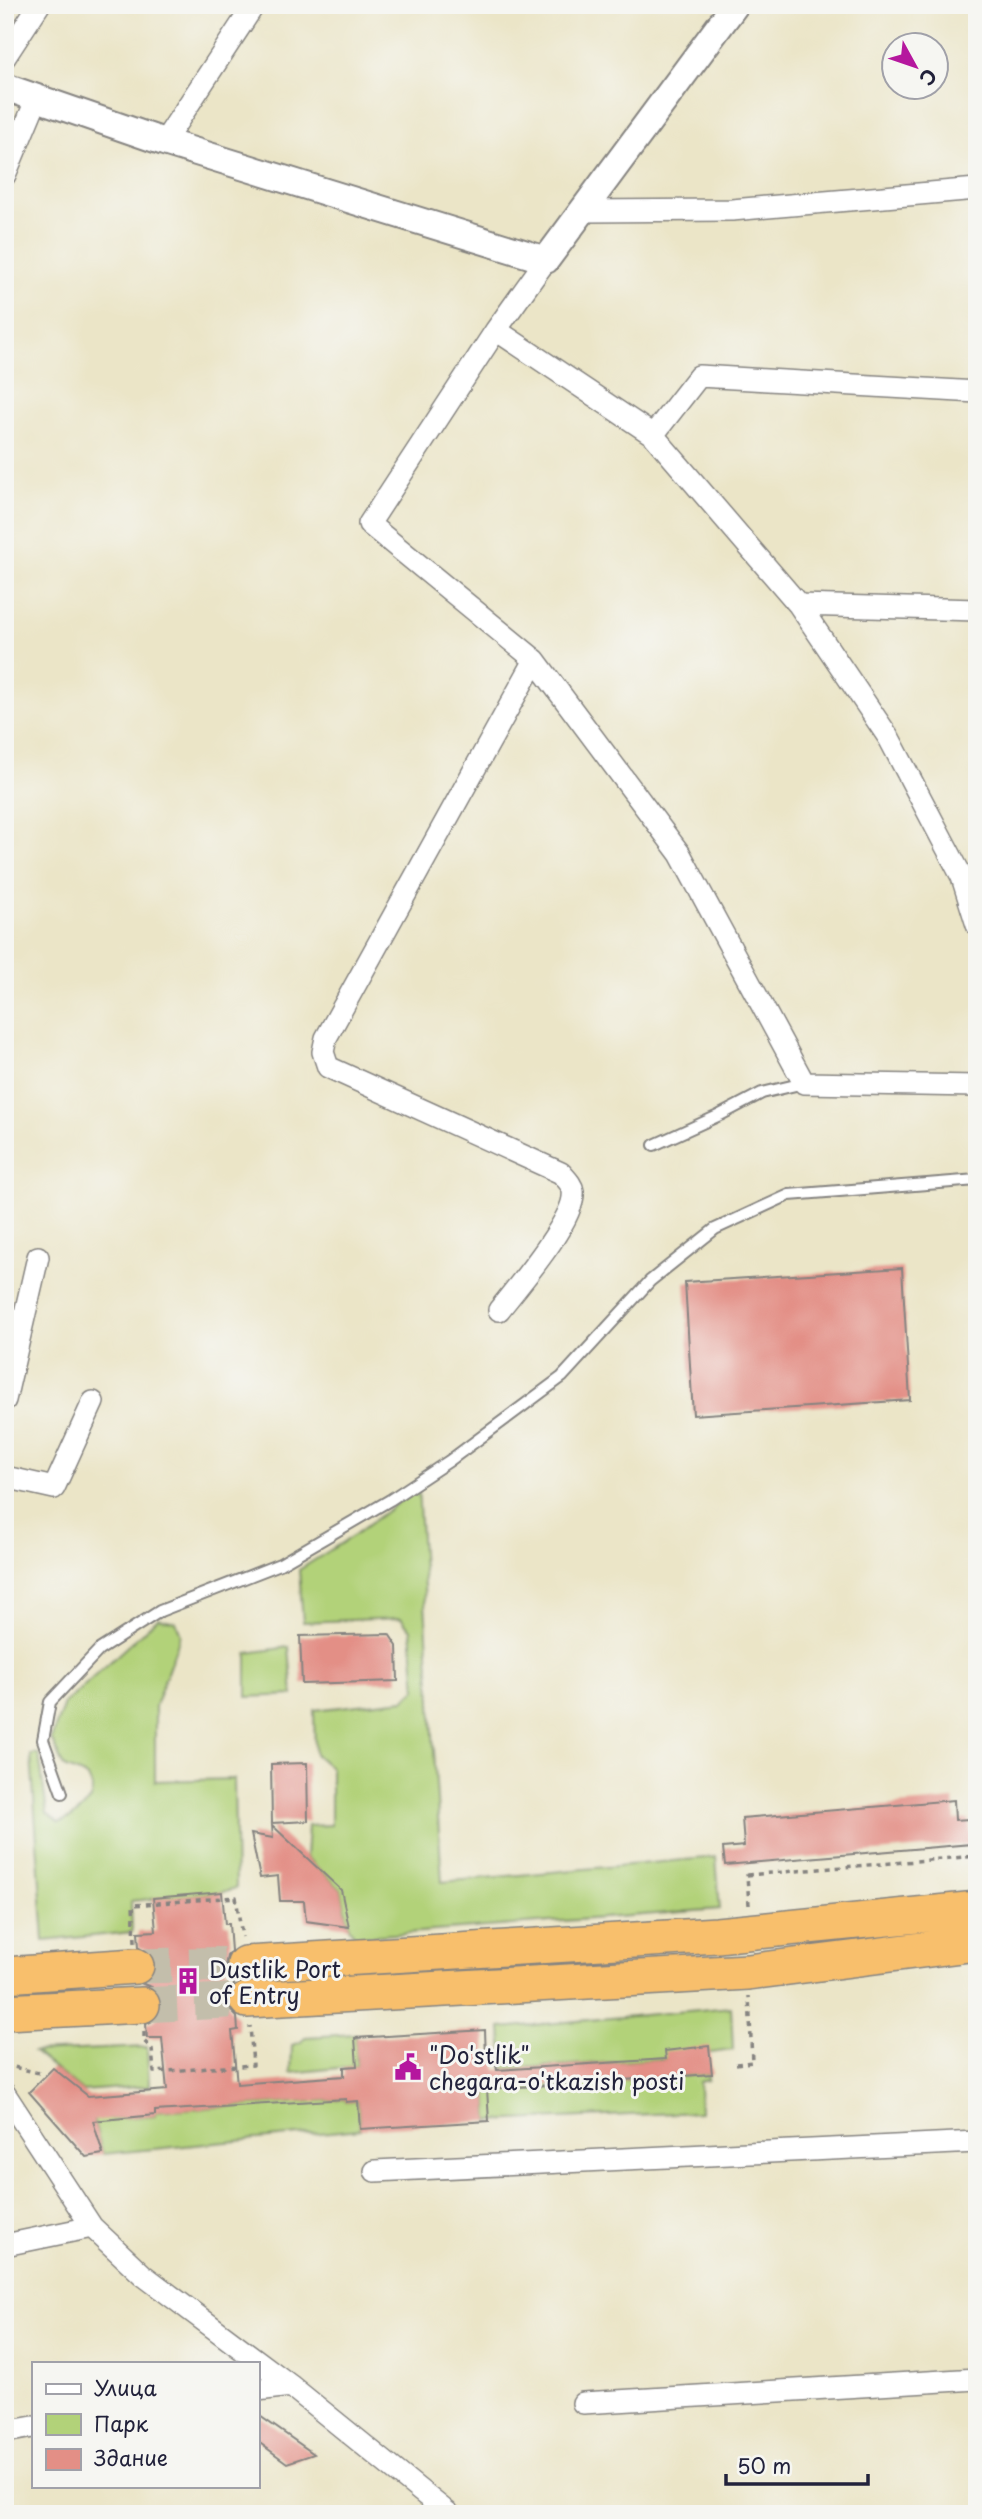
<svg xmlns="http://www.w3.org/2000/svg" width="982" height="2519" viewBox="0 0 982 2519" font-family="'Playpen Sans',sans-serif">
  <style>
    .green { fill: #b2d279; stroke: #6a7a5a; stroke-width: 2 }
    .building { fill: #e38f86 }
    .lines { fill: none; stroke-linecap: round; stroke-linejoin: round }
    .trunk-tunnel { stroke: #c3beab; stroke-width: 35; stroke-dasharray: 35 18; stroke-linecap: butt }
    .service-casing { stroke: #868481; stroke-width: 14 }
    .minor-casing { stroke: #868481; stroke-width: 24 }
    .tertiary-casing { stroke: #868481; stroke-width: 30 }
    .trunk-casing { stroke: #868481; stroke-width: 38 }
    .path { stroke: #868481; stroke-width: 3.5; stroke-dasharray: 5 5; stroke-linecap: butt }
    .service { stroke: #fff; stroke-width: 10 }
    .minor { stroke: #fff; stroke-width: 21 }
    .tertiary { stroke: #fff; stroke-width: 26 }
    .trunk { stroke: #f8bf6c; stroke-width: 35 }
    .labels { text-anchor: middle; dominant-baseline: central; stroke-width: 6; stroke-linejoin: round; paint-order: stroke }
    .poi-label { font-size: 23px; fill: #22223b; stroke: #f6f6f2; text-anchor: start }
  </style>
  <rect width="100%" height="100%" fill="#f6f6f2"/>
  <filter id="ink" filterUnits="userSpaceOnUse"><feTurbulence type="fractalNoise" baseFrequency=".0143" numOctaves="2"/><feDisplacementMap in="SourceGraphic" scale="14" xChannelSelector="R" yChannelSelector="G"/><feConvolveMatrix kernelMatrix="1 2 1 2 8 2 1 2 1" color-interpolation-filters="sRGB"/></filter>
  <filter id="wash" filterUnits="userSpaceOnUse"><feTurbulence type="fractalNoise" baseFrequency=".00686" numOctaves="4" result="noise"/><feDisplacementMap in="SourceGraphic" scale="28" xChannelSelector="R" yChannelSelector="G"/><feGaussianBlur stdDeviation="1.57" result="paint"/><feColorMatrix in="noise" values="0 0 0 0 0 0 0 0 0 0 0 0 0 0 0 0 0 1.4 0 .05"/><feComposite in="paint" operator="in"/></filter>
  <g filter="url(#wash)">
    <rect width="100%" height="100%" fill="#ebe5c7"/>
    <path class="green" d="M 418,1488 L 442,1882 L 716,1857 L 720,1909 L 356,1937 L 349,1927 L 341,1890 L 306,1857 L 308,1826 L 331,1825 L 331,1768 L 315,1754 L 314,1710 L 404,1700 L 416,1689 L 411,1630 L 401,1618 L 303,1622 L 299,1570 L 354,1535 Z
      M 158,1618 L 176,1622 L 181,1634 L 155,1706 L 155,1781 L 234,1779 L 236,1888 L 222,1892 L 131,1901 L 132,1932 L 44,1941 L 31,1755 L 39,1754 L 47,1813 L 59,1822 C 77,1819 105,1794 85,1776 C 80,1772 70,1770 64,1767 L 51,1739 L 64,1704 Z
      M 289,1647 L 293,1695 L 247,1697 L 247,1653 Z
      M 731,2007 L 733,2050 L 666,2059 L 504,2069 L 501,2028 Z
      M 355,2034 L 357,2066 L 291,2073 L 292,2045 L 301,2042 L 305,2037 Z
      M 147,2047 L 149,2086 L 82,2091 L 34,2052 Z
      M 708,2074 L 708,2080 L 699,2082 L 700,2112 L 489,2121 L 487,2089 Z
      M 346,2099 L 346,2102 L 358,2101 L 360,2129 L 103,2154 L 91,2113 L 110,2119 L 155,2115 L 155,2111 Z"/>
    <g id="blocks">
      <path class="building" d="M 902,1268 L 910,1400 L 693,1415 L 685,1282 Z
        M 389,1634 L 397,1646 L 398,1681 L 302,1684 L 300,1636 Z
        M 307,1763 L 308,1821 L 272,1823 L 271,1764 Z
        M 954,1800 L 955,1820 L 969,1819 L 971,1844 L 725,1865 L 723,1848 L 744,1846 L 742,1818 Z
        M 272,1825 L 341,1890 L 349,1927 L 306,1921 L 304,1901 L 280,1901 L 278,1876 L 260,1878 L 251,1834 L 273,1838 Z
        M 222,1892 L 225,1924 L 229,1924 L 231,1951 L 227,1956 L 225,1966 L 228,1974 L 233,1980 L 234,1985 L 229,1992 L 227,2002 L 230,2010 L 237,2017 L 238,2030 L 232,2031 L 237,2084 L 344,2076 L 344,2067 L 357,2066 L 355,2038 L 485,2030 L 486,2059 L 495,2059 L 497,2070 L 666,2059 L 665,2051 L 709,2046 L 712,2074 L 487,2089 L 489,2121 L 360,2129 L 358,2101 L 346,2102 L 346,2099 L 155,2111 L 155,2115 L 93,2121 L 103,2154 L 86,2157 L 29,2092 L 53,2068 L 88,2096 L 167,2090 L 162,2038 L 147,2038 L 146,2024 L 153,2021 L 160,2015 L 162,2003 L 158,1994 L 152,1987 L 143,1984 L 154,1975 L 156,1964 L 152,1954 L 139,1947 L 138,1932 L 156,1931 L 153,1898 Z
        M 257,2414 L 314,2454 L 287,2463 L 257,2441 Z"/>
    </g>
  </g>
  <g filter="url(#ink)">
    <use href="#blocks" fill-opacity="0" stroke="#868481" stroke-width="2"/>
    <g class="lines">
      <path class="trunk-tunnel" d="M 136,1966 L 245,1964
        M 142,2005 L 247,2000"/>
      <defs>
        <path id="service" d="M 654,1145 L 720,1115 L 762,1093 L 804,1083
          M 62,1793 L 43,1740 L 50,1702 L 99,1650 L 160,1611 L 280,1564 L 390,1500 L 449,1461 L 562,1377 L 650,1281 L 715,1229 L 789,1195 L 977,1180"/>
        <path id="minor" d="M 5,57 L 39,5
          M 164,142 L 254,5
          M 5,175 L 37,98
          M 583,211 L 732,210 L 977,189
          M 546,260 L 496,330 L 369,524 L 535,660 L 680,854 L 804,1083 L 977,1086
          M 496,330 L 653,435 L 799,605 L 889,738 L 962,877 L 977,925
          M 653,435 L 699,376 L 977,392
          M 799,605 L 977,610
          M 499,1310 C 517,1287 577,1218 573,1191 C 572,1184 566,1179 561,1173 L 328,1067 L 323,1052 L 326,1038 L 535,660
          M 5,1400 L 38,1257
          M 5,1477 L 54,1488 L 93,1402
          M 5,2094 L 92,2227 L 143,2275 L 291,2386 L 449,2514
          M 375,2171 L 977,2142
          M 5,2245 L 92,2227
          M 257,2390 L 291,2386
          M 583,2403 L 977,2379
          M 5,2432 L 33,2427"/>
        <path id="tertiary" d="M 5,87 L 164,142 L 546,260 L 735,5"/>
        <path id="trunk" d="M 245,1964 L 717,1935 L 977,1909
          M 5,1975 L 136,1966
          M 247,2000 L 748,1972 L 977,1943
          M 5,2012 L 142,2005"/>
      </defs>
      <use href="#service" class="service-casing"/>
      <use href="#minor" class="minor-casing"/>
      <use href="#tertiary" class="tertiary-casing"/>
      <use href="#trunk" class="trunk-casing"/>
      <path class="path" d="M 749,1905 L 747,1875 L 977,1856
        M 135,1942 L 133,1905 L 236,1897 L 242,1937
        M 144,2032 L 144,2041 L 152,2049 L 154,2072 L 253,2065 L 250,2026
        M 736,2064 L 752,2062 L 749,1996
        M 5,2065 L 39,2073"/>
      <use href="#service" class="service"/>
      <use href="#minor" class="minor"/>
      <use href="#tertiary" class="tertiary"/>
      <use href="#trunk" class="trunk"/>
    </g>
  </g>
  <defs>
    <symbol id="building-bare" viewBox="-9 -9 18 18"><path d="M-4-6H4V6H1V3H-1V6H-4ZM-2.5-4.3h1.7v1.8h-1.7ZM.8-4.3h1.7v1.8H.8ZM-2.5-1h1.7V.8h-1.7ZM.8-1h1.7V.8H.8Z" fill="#b5179e" stroke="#f6f6f2" stroke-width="2.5" paint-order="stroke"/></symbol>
    <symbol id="civic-bare" viewBox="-9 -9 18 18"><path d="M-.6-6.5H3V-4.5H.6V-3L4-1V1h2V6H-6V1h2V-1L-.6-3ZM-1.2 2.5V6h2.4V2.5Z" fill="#b5179e" stroke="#f6f6f2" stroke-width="2.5" paint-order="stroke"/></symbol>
  </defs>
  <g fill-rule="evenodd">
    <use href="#building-bare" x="169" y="1962" width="38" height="38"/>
    <use href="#civic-bare" x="389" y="2048" width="38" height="38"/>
  </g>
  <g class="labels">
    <g class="poi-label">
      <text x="209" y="1968">Dustlik Port<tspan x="209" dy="26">of Entry</tspan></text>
      <text x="429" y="2054">"Do'stlik"<tspan x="429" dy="26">chegara-o'tkazish posti</tspan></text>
    </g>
  </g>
  <rect width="982" height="2519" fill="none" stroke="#f6f6f2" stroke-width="28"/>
  <rect x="32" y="2362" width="228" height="126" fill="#f6f6f2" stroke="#a1a1a9" stroke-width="2"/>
  <rect x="46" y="2384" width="35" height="10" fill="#ffffff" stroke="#a1a1a9" stroke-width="2"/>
  <text x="94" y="2396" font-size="21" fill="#22223b">Улица</text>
  <rect x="46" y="2414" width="35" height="21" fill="#b2d279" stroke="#a1a1a9" stroke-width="2"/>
  <text x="94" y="2432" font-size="21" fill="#22223b">Парк</text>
  <rect x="46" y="2449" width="35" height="21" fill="#e38f86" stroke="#a1a1a9" stroke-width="2"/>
  <text x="94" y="2466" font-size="21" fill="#22223b">Здание</text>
  <g transform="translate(915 66) rotate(130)"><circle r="33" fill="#f6f6f2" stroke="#a1a1a9" stroke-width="2"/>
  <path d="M0-5L12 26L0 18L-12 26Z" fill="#b5179e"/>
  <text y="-10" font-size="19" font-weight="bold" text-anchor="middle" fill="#22223b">С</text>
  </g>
  <path d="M726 2474v10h142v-10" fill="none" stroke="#22223b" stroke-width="3.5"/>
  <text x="737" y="2474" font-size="21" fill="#22223b" stroke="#f6f6f2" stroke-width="5" paint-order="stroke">50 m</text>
</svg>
